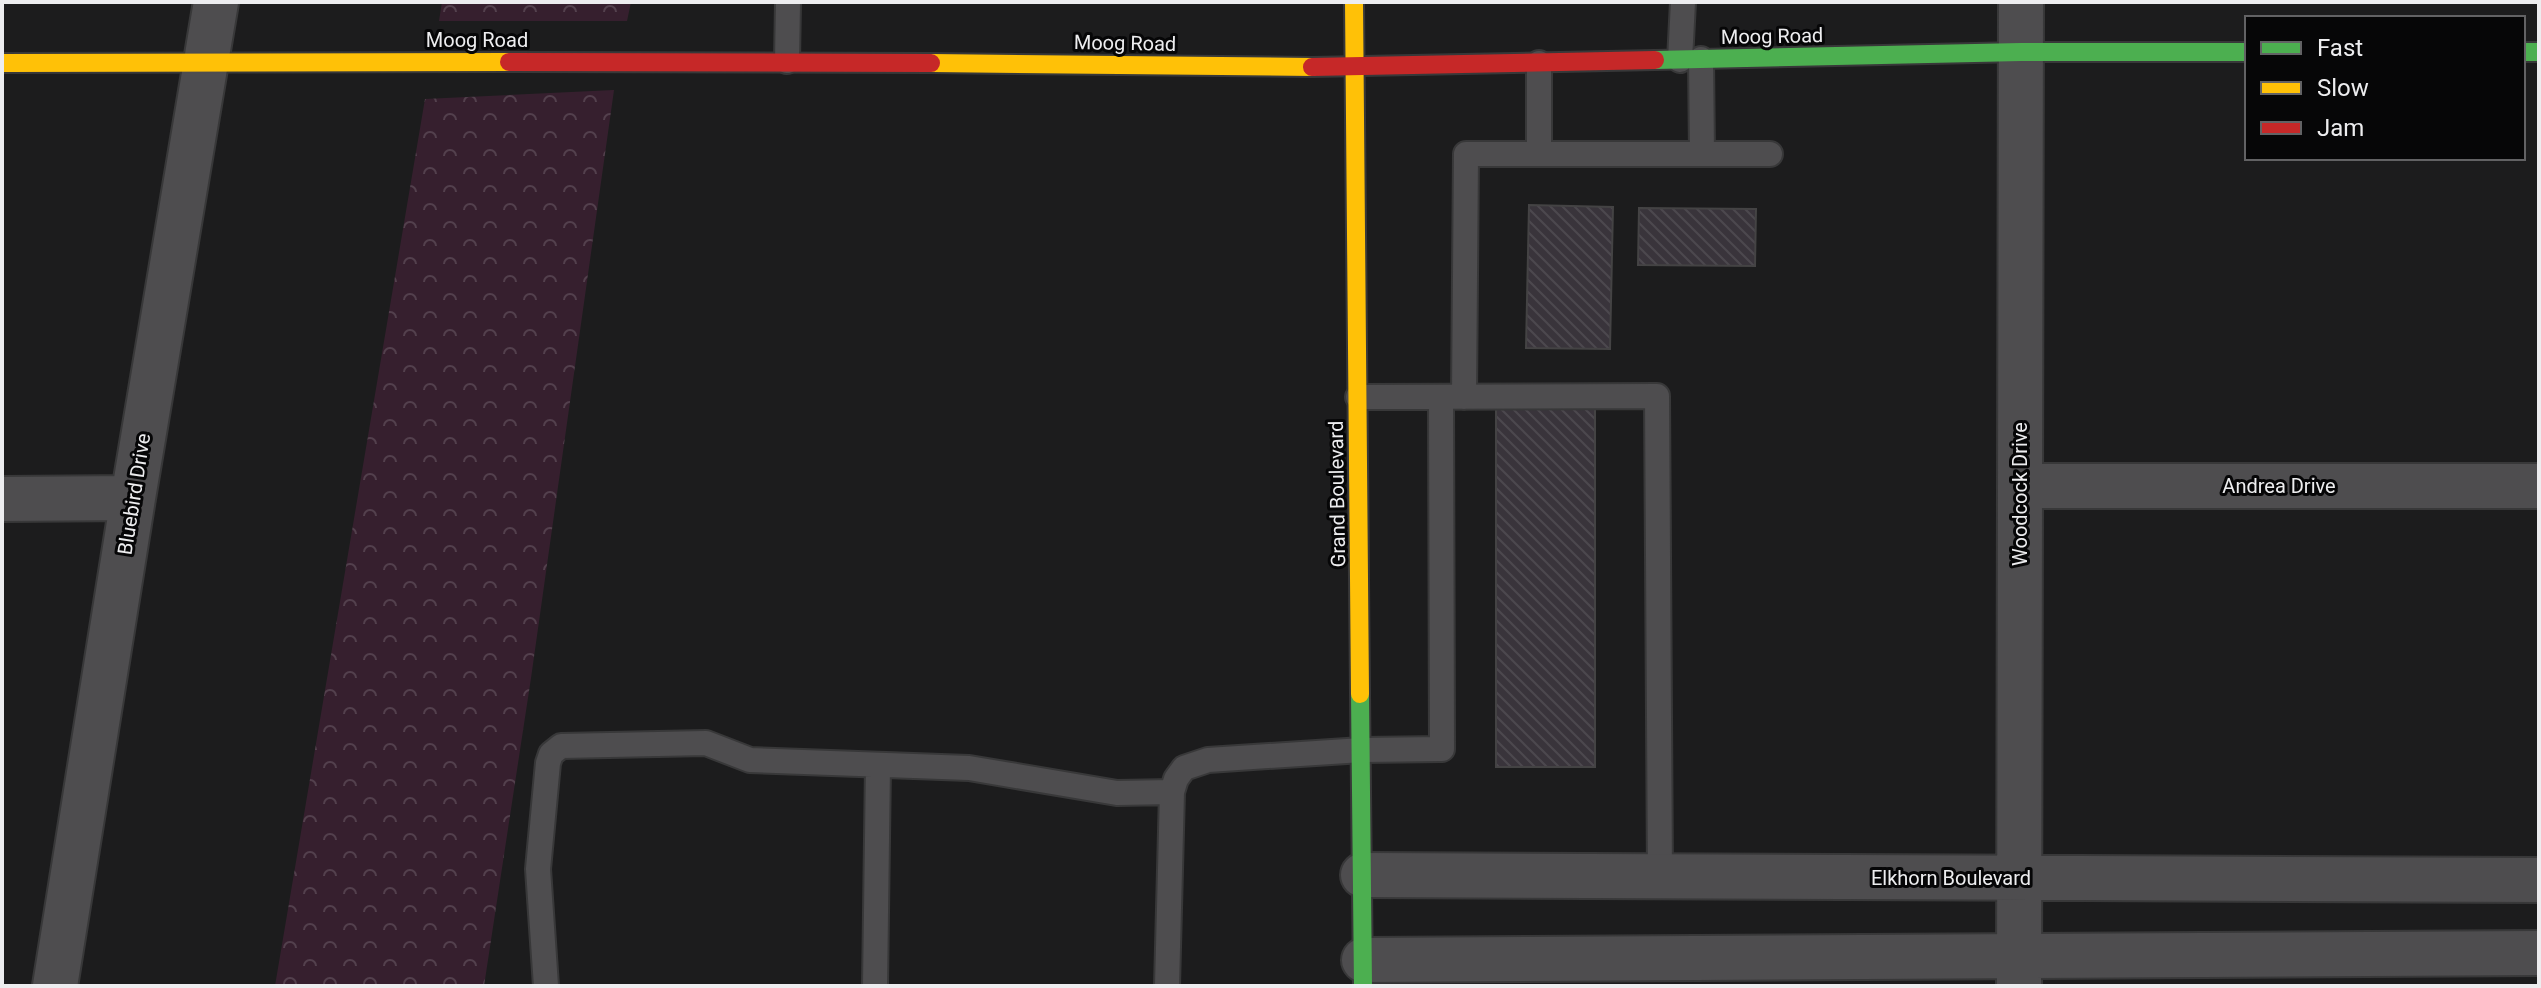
<svg xmlns="http://www.w3.org/2000/svg" width="2541" height="988" viewBox="0 0 2541 988" font-family="Roboto,sans-serif">
  <style>
    .forest { fill: url(#forest-crowns) }
    .building { fill: url(#building-back-hatch); stroke: #444344; stroke-width: 2 }
    .lines { fill: none; stroke-linecap: round; stroke-linejoin: round }
    .lane-casing { stroke: #383839; stroke-width: 28 }
    .street-casing { stroke: #383839; stroke-width: 48 }
    .fast-casing { stroke: #383839; stroke-width: 22 }
    .slow-casing { stroke: #383839; stroke-width: 22 }
    .jam-casing { stroke: #383839; stroke-width: 22 }
    .lane { stroke: #4e4d4f; stroke-width: 24 }
    .street { stroke: #4e4d4f; stroke-width: 44 }
    .fast { stroke: #4caf50; stroke-width: 18 }
    .slow { stroke: #ffc107; stroke-width: 18 }
    .jam { stroke: #c62828; stroke-width: 18 }
    .labels { text-anchor: middle; dominant-baseline: central; stroke-width: 6; stroke-linejoin: round; paint-order: stroke }
    .street-label { font-size: 20px; fill: #ededef; stroke: #060607 }
  </style>
  <defs>
    <pattern id="forest-crowns" width="20" height="18" patternUnits="userSpaceOnUse" patternTransform="scale(2)"><rect width="20" height="18" fill="#361f2e"/><path d="M2 6a3 3 0 1 1 6 0M12 15a3 3 0 1 1 6 0" fill="none" stroke="#53404d"/></pattern>
    <pattern id="building-back-hatch" width="6" height="6" patternUnits="userSpaceOnUse" patternTransform="scale(2)"><rect width="6" height="6" fill="#39343b"/><path d="M-1 5l2 2M0 0l6 6M5-1l2 2" fill="none" stroke="#4c484e"/></pattern>
  </defs>
  <rect width="100%" height="100%" fill="#1c1c1d"/>
  <path class="forest" d="M 442,2 L 631,2 L 627,21 L 439,21 Z
    M 614,90 L 531,678 L 484,986 L 275,986 L 425,99 Z"/>
  <path class="building" d="M 1529,205 L 1613,207 L 1610,349 L 1526,348 Z
    M 1639,208 L 1756,209 L 1755,266 L 1638,265 Z
    M 1496,407 L 1595,407 L 1595,767 L 1496,767 Z"/>
  <g class="lines">
    <defs>
      <path id="lane" d="M 1701,59 L 1702,154
        M 1680,60 L 1683,2
        M 787,61 L 788,2
        M 1539,63 L 1539,154
        M 1358,397 L 1657,396 L 1660,876
        M 1464,397 L 1466,154 L 1770,154
        M 546,986 L 538,869 L 548,763 L 551,754 L 561,746 L 706,743 L 750,760 L 969,768 L 1117,793 L 1172,792
        M 875,986 L 878,765
        M 1167,986 L 1172,792 L 1176,779 L 1184,768 L 1208,760 L 1362,750 L 1442,749 L 1441,397"/>
      <path id="street" d="M 2020,486 L 2539,486
        M 2,499 L 133,498
        M 1363,875 L 2539,880
        M 1364,960 L 2539,953
        M 2019,984 L 2021,2
        M 55,986 L 133,498 L 216,2"/>
      <path id="fast" d="M 2523,52 L 2539,52
        M 1655,60 L 2021,52 L 2247,52
        M 1360,694 L 1363,986"/>
      <path id="slow" d="M 1354,2 L 1360,694
        M 2,63 L 509,62
        M 931,63 L 1312,67"/>
      <path id="jam" d="M 509,62 L 931,63
        M 1312,67 L 1655,60"/>
    </defs>
    <use href="#lane" class="lane-casing"/>
    <use href="#street" class="street-casing"/>
    <use href="#fast" class="fast-casing"/>
    <use href="#slow" class="slow-casing"/>
    <use href="#jam" class="jam-casing"/>
    <use href="#lane" class="lane"/>
    <use href="#street" class="street"/>
    <use href="#fast" class="fast"/>
    <use href="#slow" class="slow"/>
    <use href="#jam" class="jam"/>
  </g>
  <g class="labels">
    <g class="street-label">
      <text transform="translate(1772 36) rotate(-1)">Moog Road</text>
      <text x="477" y="40">Moog Road</text>
      <text transform="translate(1125 43) rotate(1)">Moog Road</text>
      <text x="2279" y="486">Andrea Drive</text>
      <text transform="translate(134 494) rotate(-81)">Bluebird Drive</text>
      <text transform="translate(1337 494) rotate(-91)">Grand Boulevard</text>
      <text transform="translate(2020 494) rotate(-90)">Woodcock Drive</text>
      <text x="1951" y="878">Elkhorn Boulevard</text>
    </g>
  </g>
  <rect width="2541" height="988" fill="none" stroke="#ededef" stroke-width="8"/>
  <rect x="2245" y="16" width="280" height="144" fill="#060607" stroke="#626264" stroke-width="2"/>
  <rect x="2261" y="42" width="40" height="12" fill="#4caf50" stroke="#626264" stroke-width="2"/>
  <text x="2317" y="56" font-size="24" fill="#ededef">Fast</text>
  <rect x="2261" y="82" width="40" height="12" fill="#ffc107" stroke="#626264" stroke-width="2"/>
  <text x="2317" y="96" font-size="24" fill="#ededef">Slow</text>
  <rect x="2261" y="122" width="40" height="12" fill="#c62828" stroke="#626264" stroke-width="2"/>
  <text x="2317" y="136" font-size="24" fill="#ededef">Jam</text>
</svg>
